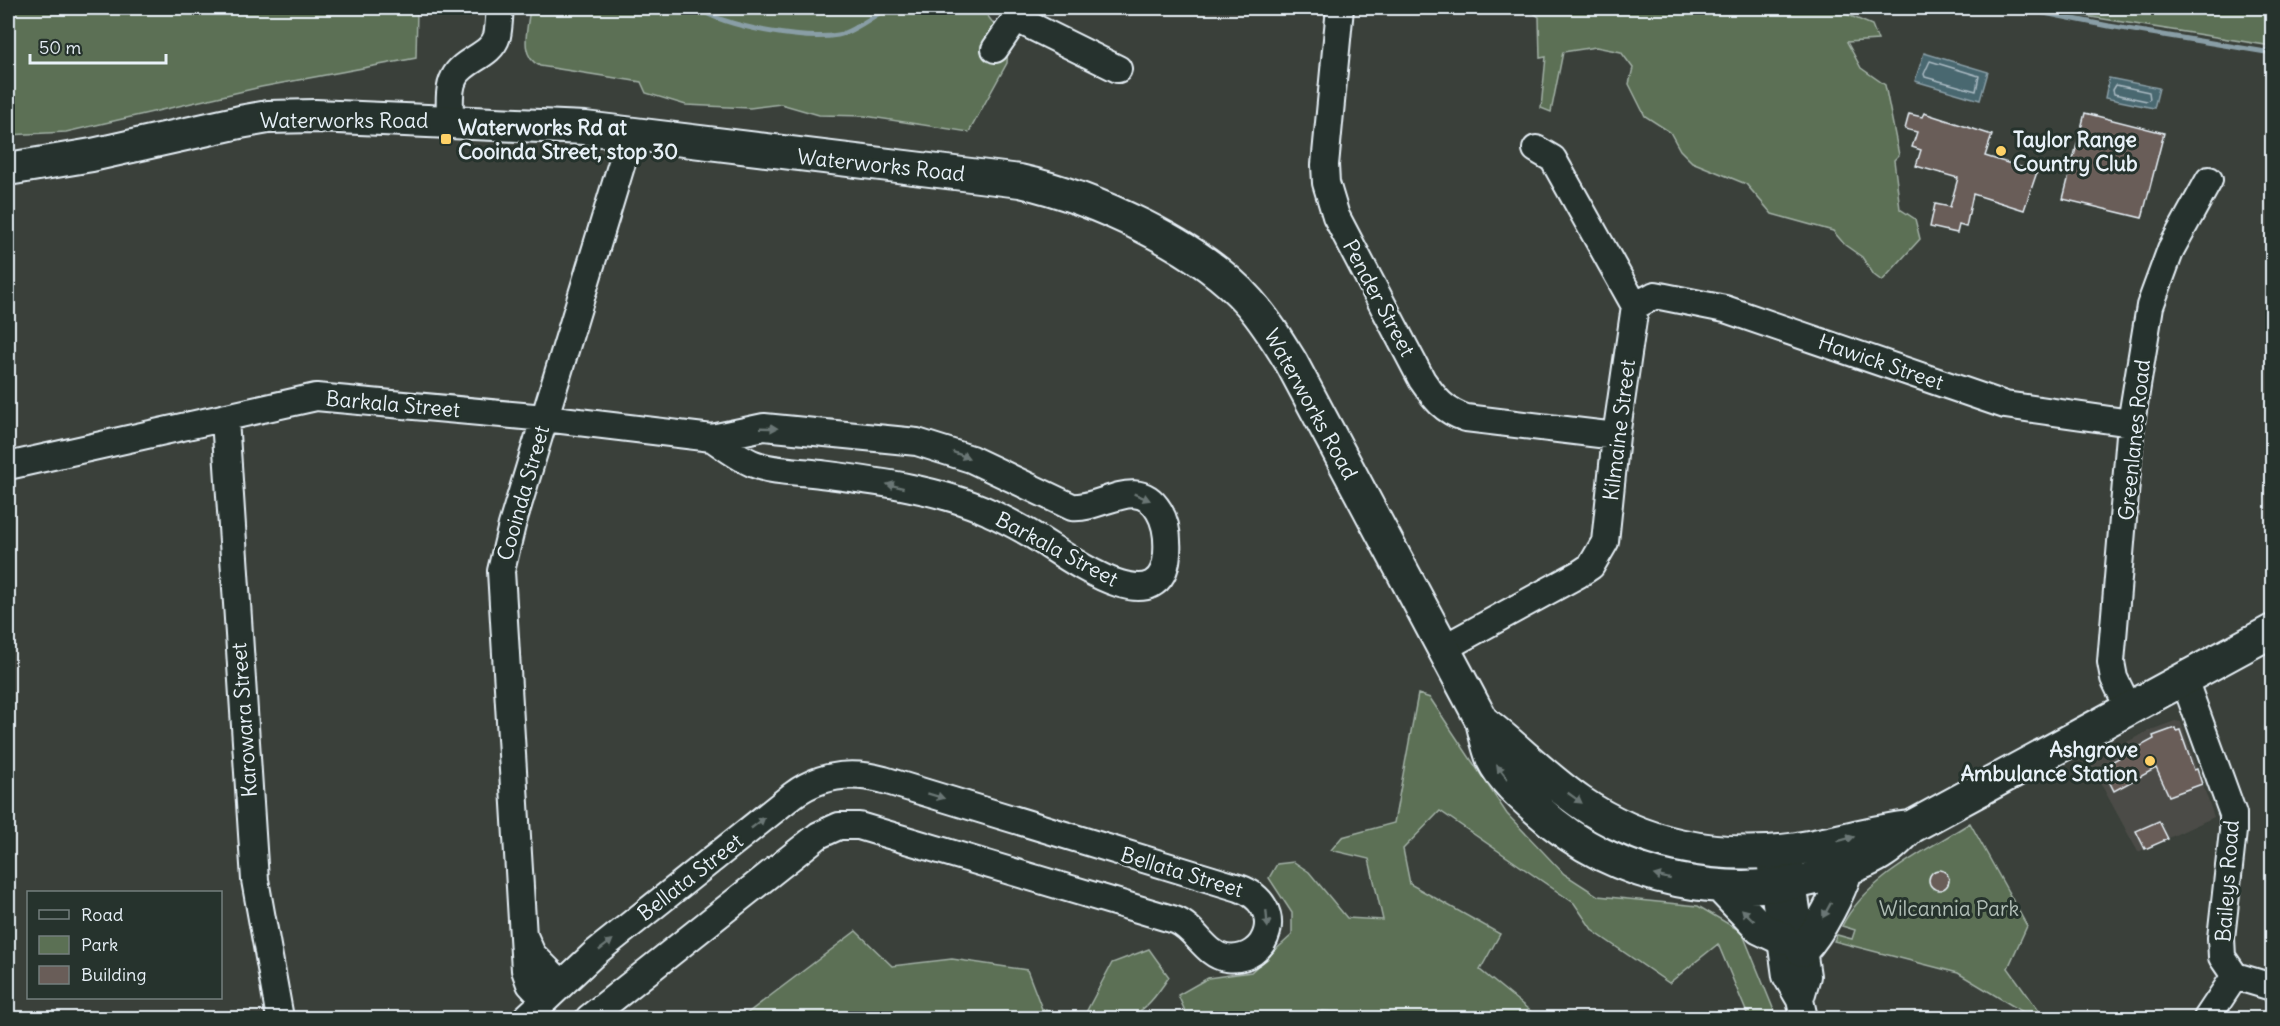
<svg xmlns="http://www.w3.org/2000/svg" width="2280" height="1026" viewBox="0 0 2280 1026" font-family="Delius,sans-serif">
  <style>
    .built { fill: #4b4c47 }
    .green { fill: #5b7054; stroke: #a2b0a6; stroke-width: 1.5 }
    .water { fill: #4a6770; stroke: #899ea6; stroke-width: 1.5 }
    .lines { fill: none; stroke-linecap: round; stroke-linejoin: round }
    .shore { stroke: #a9bac2; stroke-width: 1.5 }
    .stream { stroke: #899ea6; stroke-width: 5 }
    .building { fill: #695d58; stroke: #e8f1f8; stroke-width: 1.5 }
    .minor-casing { stroke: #e8f1f8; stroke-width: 30 }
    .major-casing { stroke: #e8f1f8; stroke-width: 36 }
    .minor { stroke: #26332d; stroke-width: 26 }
    .major { stroke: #26332d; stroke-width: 32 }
    .oneway { fill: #6a7674 }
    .poi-dot { fill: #ffd166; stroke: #26332d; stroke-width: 2 }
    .labels { text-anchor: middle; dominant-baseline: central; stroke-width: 6; stroke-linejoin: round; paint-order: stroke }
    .street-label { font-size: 21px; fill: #e8f1f8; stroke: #26332d }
    .poi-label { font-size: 21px; font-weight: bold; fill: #e8f1f8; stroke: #26332d; text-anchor: start }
    .park-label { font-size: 21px; fill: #b0bdb6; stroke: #26332d }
  </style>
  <rect width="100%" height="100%" fill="#3a403a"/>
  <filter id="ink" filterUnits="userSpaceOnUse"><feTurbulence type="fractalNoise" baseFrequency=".0167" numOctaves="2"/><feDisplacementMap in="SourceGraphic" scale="12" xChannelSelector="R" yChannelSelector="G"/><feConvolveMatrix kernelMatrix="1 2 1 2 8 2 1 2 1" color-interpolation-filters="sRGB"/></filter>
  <g filter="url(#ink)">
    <path class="built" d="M 2175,721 L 2181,722 L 2214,817 L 2138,852 L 2089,762 L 2148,731 Z"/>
    <path class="green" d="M 8,8 L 417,8 L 416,58 L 261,87 L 66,132 L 8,135 Z
      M 530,8 L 986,8 L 987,15 L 1008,43 L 1007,63 L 969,132 L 865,116 L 819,115 L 781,104 L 750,108 L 686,105 L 646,93 L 641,82 L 540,66 C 518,56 528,28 530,8 Z
      M 1526,8 L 1811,8 L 1846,14 L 1872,25 L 1878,40 L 1847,42 L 1861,68 L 1885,85 L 1899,155 L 1894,160 L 1900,209 L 1915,219 L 1920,239 L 1882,281 L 1874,275 L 1862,257 L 1845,245 L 1833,231 L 1772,214 L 1746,184 L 1692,162 L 1680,150 L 1670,132 L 1645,116 L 1629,84 L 1633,68 L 1621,52 L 1596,47 L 1563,52 L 1551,112 L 1541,108 L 1546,57 L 1540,58 L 1539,17 Z
      M 2035,8 L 2272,8 L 2272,46 Z
      M 1418,694 L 1430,698 L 1507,814 L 1564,874 L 1598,896 L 1698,906 L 1742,932 L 1777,1018 L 1749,1018 L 1718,944 L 1669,983 L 1593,931 L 1574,903 L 1440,811 L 1403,849 L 1410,884 L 1500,934 L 1480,970 L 1539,1018 L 1364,1018 L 1360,1014 L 1322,1011 L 1314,1018 L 1235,1018 L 1220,1013 L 1214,1018 L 1188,1018 L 1178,995 L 1208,978 L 1251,972 L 1292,935 L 1292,913 L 1269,878 L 1277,864 L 1294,862 L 1309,872 L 1347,918 L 1383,920 L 1369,859 L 1331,850 L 1342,837 L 1394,823 Z
      M 1970,823 L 2027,926 L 2008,968 L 2039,1011 L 2026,1014 L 1958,973 L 1834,941 L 1837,935 L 1852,939 L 1855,930 L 1842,926 C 1866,878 1926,851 1970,823 Z
      M 856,931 L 892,966 L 952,959 L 1027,970 L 1042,1009 L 1070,1018 L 741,1018 Z
      M 1149,949 L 1169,977 C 1139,1021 1134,1019 1083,1018 L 1112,963 Z"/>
    <path class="water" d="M 1924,53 L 1988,72 L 1980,100 L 1915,81 Z
      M 2109,78 L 2159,88 L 2154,108 L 2105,98 Z"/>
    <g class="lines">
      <path class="shore" d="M 1930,61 L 1979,76 L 1976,91 L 1925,77 L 1924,74 Z
        M 2116,85 L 2149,92 L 2150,99 L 2147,101 L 2114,94 L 2113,90 Z"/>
      <path class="stream" d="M 698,8 C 725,27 805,41 838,35 C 851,33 875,15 887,8
        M 2019,8 L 2109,26 L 2272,53"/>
    </g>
    <path class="building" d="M 1924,113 L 1992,135 L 1985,156 L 2037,172 L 2024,210 L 1973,194 L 1966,227 L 1959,225 L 1957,233 L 1930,227 L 1935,204 L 1950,207 L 1958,178 L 1916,166 L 1921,150 L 1912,147 L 1917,132 L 1905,129 L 1909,114 L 1922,117 Z
      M 2085,113 L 2164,133 L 2142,218 L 2063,199 Z
      M 2175,728 L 2176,731 L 2180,730 L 2194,770 L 2197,769 L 2202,784 L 2169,796 L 2156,768 L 2114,791 L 2102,767 L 2154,739 L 2153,736 Z
      M 2159,821 L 2168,839 L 2145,849 L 2136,831 Z
      M1929 880a10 10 0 1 1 20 0a10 10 0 1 1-20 0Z"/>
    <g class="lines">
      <defs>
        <path id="minor" d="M 1340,8 L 1325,165 L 1326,183 L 1336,216 L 1422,380 C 1435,399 1444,411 1466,418 L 1616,436
          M 1017,17 L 1027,24 L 1118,69
          M 995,49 L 1017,17 L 1013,8
          M 450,120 C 450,107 448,89 454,78 C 463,59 491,57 497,36 C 499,27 499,16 500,8
          M 1635,306 L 1655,295 L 1725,309 L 2005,405 L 2131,423
          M 225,419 L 255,880 L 280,1018
          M 8,466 L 316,397 L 545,418 L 712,438 L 764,427 L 917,442 L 971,459 L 1072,507 C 1102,510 1137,474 1159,511 C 1167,524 1168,539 1167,554 C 1161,629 1065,555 1037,538 C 1022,528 1005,520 989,512 C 940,489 875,481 821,474 C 800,471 774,472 754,464 C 739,458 725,447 712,438
          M 1442,649 L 1579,574 L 1591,566 L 1605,542 L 1616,436 L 1635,306 L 1553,159 L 1536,149
          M 2184,679 L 2233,814 L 2233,831 L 2221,938 L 2222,957 L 2235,976 L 2272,987
          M 2129,709 L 2114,678 L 2111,662 L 2131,423 L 2150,306 L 2171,249 L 2209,180
          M 1769,852 L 1786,976 L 1800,1000 L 1804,1018
          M 1790,864 L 1807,976 L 1800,1000
          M 525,938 L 532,954 L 561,983
          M 545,1000 L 530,984 L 525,970 L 501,571 L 512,525 L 631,133
          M 526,1018 L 595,953 L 793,795 C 820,775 851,771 884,780 L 1239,888 C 1288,905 1269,964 1226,958 C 1205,955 1195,927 1175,920 L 859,826 L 839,826 L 819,835 L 589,1018
          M 2207,1018 L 2235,976"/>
        <path id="major" d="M 8,169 L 92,155 L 240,122 L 268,117 L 315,116 L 585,128 L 1020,181 C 1092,197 1199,245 1249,302 C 1265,320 1278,341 1291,362 L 1482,721 C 1485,733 1488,748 1493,760 C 1502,779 1523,797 1539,811 C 1616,882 1735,904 1834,873 C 1850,868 1870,861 1884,851 C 1894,845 1902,835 1911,827 L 2272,631
          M 1482,721 C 1516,747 1545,778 1580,802 C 1642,845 1716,859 1790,850 C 1831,845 1870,831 1911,827
          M 1720,886 L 1760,928 L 1781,938
          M 1802,950 C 1820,931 1839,893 1847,868"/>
      </defs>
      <use href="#minor" class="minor-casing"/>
      <use href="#major" class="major-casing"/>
      <use href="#minor" class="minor"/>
      <use href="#major" class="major"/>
    </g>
    <defs><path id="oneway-solid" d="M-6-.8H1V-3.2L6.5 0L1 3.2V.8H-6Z" transform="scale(1.5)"/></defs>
    <g class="oneway">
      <use href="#oneway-solid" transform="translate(769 428) rotate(2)"/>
      <use href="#oneway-solid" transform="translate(961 455) rotate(21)"/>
      <use href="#oneway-solid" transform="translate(895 486) rotate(-166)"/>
      <use href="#oneway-solid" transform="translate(1142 497) rotate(22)"/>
      <use href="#oneway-solid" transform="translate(1502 772) rotate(-128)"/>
      <use href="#oneway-solid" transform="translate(936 796) rotate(17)"/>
      <use href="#oneway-solid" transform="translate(1575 798) rotate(36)"/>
      <use href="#oneway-solid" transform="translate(758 823) rotate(-38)"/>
      <use href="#oneway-solid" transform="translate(1846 839) rotate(-15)"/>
      <use href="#oneway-solid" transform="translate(1662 877) rotate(-166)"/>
      <use href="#oneway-solid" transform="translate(1827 910) rotate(119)"/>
      <use href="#oneway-solid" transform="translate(1748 915) rotate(-136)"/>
      <use href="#oneway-solid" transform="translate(1267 919) rotate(85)"/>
      <use href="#oneway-solid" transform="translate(606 945) rotate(-38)"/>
    </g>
  </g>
  <g class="poi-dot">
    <rect x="440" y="133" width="12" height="12" rx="3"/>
    <circle cx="2001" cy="151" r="6"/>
    <circle cx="2150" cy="761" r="6"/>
  </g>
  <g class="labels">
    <g class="street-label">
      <text x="344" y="120">Waterworks Road</text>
      <text transform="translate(881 165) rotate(6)">Waterworks Road</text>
      <text transform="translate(1379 298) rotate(62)">Pender Street</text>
      <text transform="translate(1881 362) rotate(19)">Hawick Street</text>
      <text transform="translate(393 404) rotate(5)">Barkala Street</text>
      <text transform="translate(1311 404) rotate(61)">Waterworks Road</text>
      <text transform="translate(1619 430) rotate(-83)">Kilmaine Street</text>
      <text transform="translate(2134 440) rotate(-84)">Greenlanes Road</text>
      <text transform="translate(523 493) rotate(-74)">Cooinda Street</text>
      <text transform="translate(1057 549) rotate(28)">Barkala Street</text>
      <text transform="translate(244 720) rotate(-94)">Karowara Street</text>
      <text transform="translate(1182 872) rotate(17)">Bellata Street</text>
      <text transform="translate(690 877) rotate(-38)">Bellata Street</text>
      <text transform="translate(2227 881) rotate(-86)">Baileys Road</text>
    </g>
    <g class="poi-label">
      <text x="458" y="127">Waterworks Rd at<tspan x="458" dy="24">Cooinda Street, stop 30</tspan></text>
      <text x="2013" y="139">Taylor Range<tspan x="2013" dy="24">Country Club</tspan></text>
      <text x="2138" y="749" text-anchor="end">Ashgrove<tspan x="2138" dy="24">Ambulance Station</tspan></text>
    </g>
    <g class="park-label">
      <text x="1949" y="908">Wilcannia Park</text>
    </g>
  </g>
  <rect width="2280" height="1026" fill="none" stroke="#26332d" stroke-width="30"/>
  <rect x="15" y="15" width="2250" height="996" fill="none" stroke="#e8f1f8" stroke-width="2" filter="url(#ink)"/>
  <rect x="27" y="891" width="195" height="108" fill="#26332d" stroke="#747f7e" stroke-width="1.5"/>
  <rect x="39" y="910" width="30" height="9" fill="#26332d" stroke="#747f7e" stroke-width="1.5"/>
  <text x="81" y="921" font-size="18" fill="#e8f1f8">Road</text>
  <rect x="39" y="936" width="30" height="18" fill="#5b7054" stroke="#747f7e" stroke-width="1.5"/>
  <text x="81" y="951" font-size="18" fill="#e8f1f8">Park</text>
  <rect x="39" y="966" width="30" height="18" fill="#695d58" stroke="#747f7e" stroke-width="1.5"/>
  <text x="81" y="981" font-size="18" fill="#e8f1f8">Building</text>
  <path d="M30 54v9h136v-9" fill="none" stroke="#e8f1f8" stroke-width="3"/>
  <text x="39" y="54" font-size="18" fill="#e8f1f8" stroke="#26332d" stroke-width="4.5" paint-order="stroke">50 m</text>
</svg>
